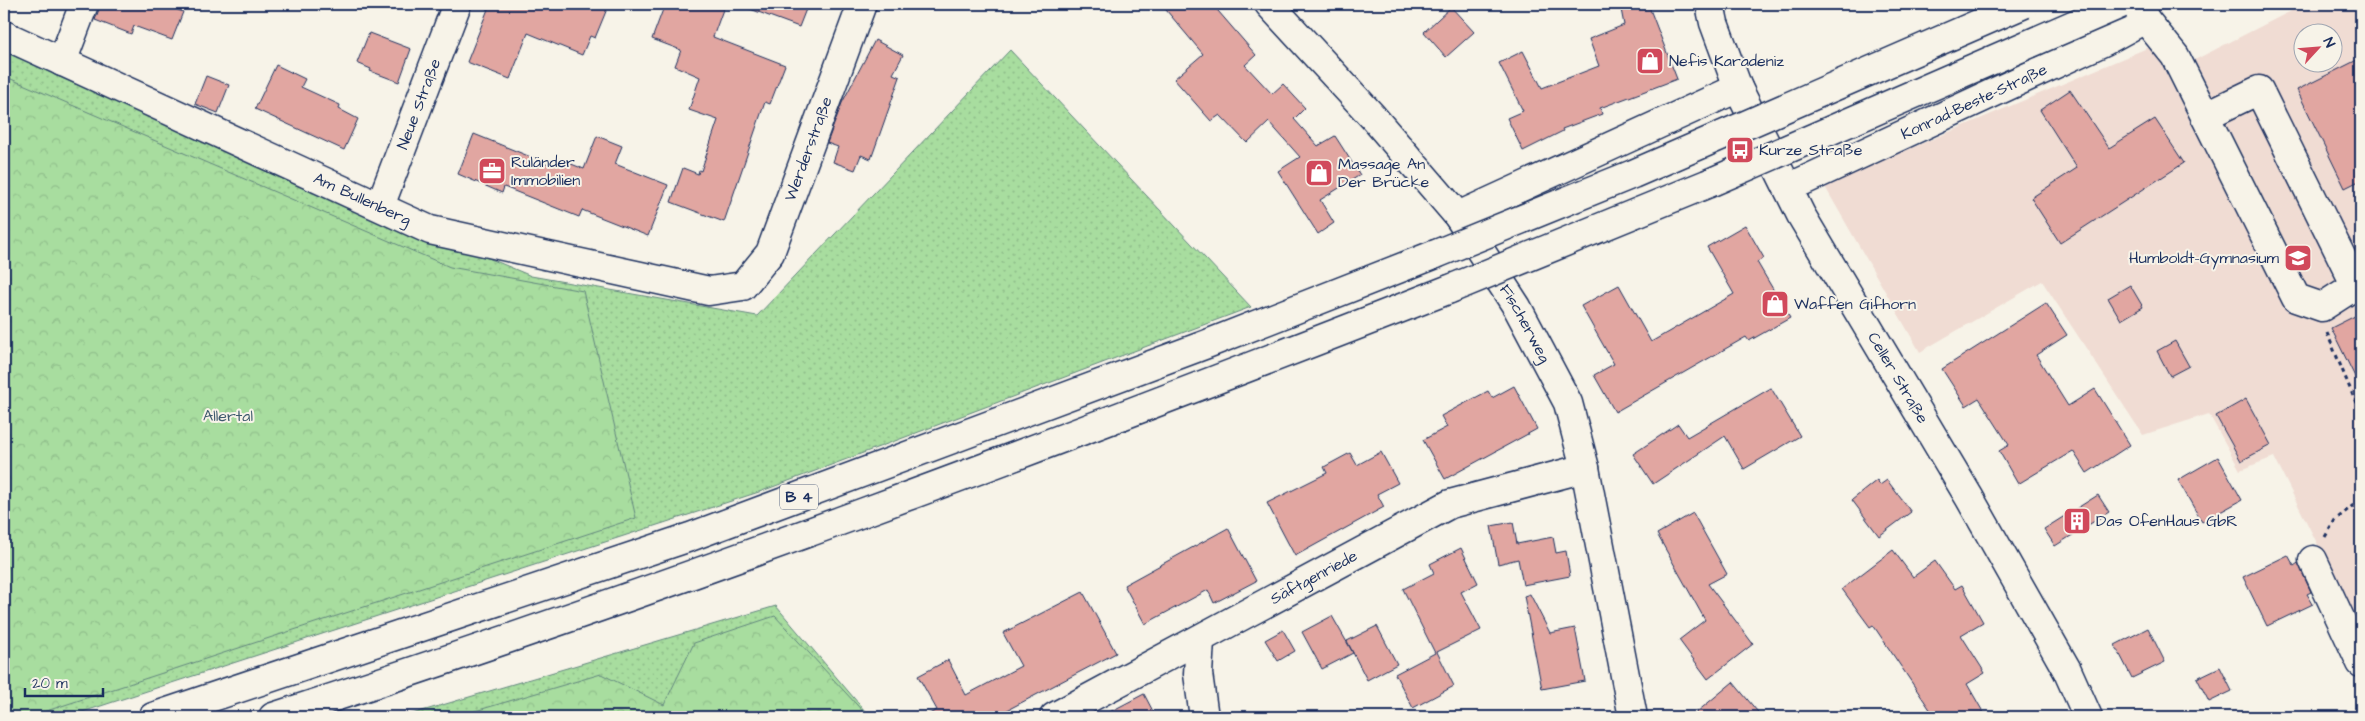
<svg xmlns="http://www.w3.org/2000/svg" width="2365" height="721" viewBox="0 0 2365 721" font-family="'Architects Daughter',sans-serif">
  <style>
    .built { fill: #f0dcd3; fill-rule: evenodd }
    .grass { fill: url(#grass-dots); stroke: #62867e }
    .forest { fill: url(#forest-crowns); stroke: #62867e }
    .building { fill: #e1a6a1; stroke: #1b2f5e }
    .lines { fill: none; stroke-linecap: round; stroke-linejoin: round }
    .minor-casing { stroke: #1b2f5e; stroke-width: 31 }
    .highway-casing { stroke: #1b2f5e; stroke-width: 31 }
    .path { stroke: #1b2f5e; stroke-width: 3; stroke-dasharray: 4 4; stroke-linecap: butt }
    .minor { stroke: #f7f3e8; stroke-width: 28 }
    .highway { stroke: #f7f3e8; stroke-width: 28 }
    .highway-bridge-casing { stroke: #1b2f5e; stroke-width: 31; stroke-linecap: butt }
    .highway-bridge { stroke: #f7f3e8; stroke-width: 28 }
    .labels { text-anchor: middle; dominant-baseline: central; stroke-width: 4; stroke-linejoin: round; paint-order: stroke }
    .shield { fill: #f7f3e8; stroke: #5d6a87; stroke-width: 1 }
    .shield-label { font-size: 15px; font-weight: bold; fill: #1b2f5e }
    .poi-label { font-size: 16px; fill: #1b2f5e; stroke: #f7f3e8; text-anchor: start }
    .street-label { font-size: 16px; fill: #1b2f5e; stroke: #f7f3e8 }
    .park-label { font-size: 16px; fill: #3e5a6e; stroke: #f7f3e8 }
  </style>
  <defs>
    <pattern id="grass-dots" width="8" height="8" patternUnits="userSpaceOnUse" patternTransform="scale(1.25)"><rect width="8" height="8" fill="#a8dd9f"/><path d="M2 2h.1M6 6h.1" fill="none" stroke="#90be8b" stroke-width="1.8" stroke-linecap="round"/></pattern>
    <pattern id="forest-crowns" width="20" height="18" patternUnits="userSpaceOnUse" patternTransform="scale(1.25)"><rect width="20" height="18" fill="#a8dd9f"/><path d="M2 6a3 3 0 1 1 6 0M12 15a3 3 0 1 1 6 0" fill="none" stroke="#90be8b"/></pattern>
  </defs>
  <rect width="100%" height="100%" fill="#f7f3e8"/>
  <filter id="ink" filterUnits="userSpaceOnUse"><feTurbulence type="fractalNoise" baseFrequency=".02" numOctaves="2"/><feDisplacementMap in="SourceGraphic" scale="10" xChannelSelector="R" yChannelSelector="G"/><feConvolveMatrix kernelMatrix="1 2 1 2 8 2 1 2 1" color-interpolation-filters="sRGB"/></filter>
  <g filter="url(#ink)">
    <path class="built" d="M 2305,4 L 2361,4 L 2361,631 L 2274,457 L 2240,470 L 2209,414 L 2143,435 L 2042,281 L 1920,352 L 1824,185 L 2152,46 L 2167,74 ZM 2302,32 L 2332,32 L 2332,62 L 2302,62 Z"/>
    <path class="grass" d="M 1010,50 L 1251,307 L 762,491 L 67,717 L 4,717 L 4,51 L 66,80 L 531,276 L 757,316 Z
      M 776,606 L 870,717 L 402,717 Z"/>
    <path class="forest" d="M 4,76 L 450,267 L 583,291 L 636,518 L 28,717 L 4,717 Z
      M 775,616 L 868,717 L 455,717 L 601,674 L 664,705 L 694,643 Z"/>
    <path class="building" d="M 101,4 L 163,4 L 183,12 L 172,40 L 134,26 L 131,34 L 95,20 Z
      M 490,4 L 609,4 L 595,38 L 590,36 L 582,55 L 528,33 L 510,79 L 467,62 Z
      M 665,4 L 725,4 L 713,37 L 785,65 L 770,104 L 765,102 L 724,222 L 671,202 L 683,168 L 698,174 L 699,170 L 701,171 L 718,120 L 689,110 L 700,77 L 675,66 L 681,50 L 652,39 Z
      M 743,4 L 808,4 L 799,27 L 742,6 Z
      M 1161,4 L 1212,4 L 1256,55 L 1245,65 L 1272,94 L 1283,84 L 1305,108 L 1294,119 L 1318,146 L 1335,136 L 1360,175 L 1320,200 L 1334,223 L 1318,234 L 1278,171 L 1300,157 L 1269,122 L 1247,143 L 1220,115 L 1211,121 L 1174,79 L 1203,54 Z
      M 1620,4 L 1648,4 L 1677,79 L 1600,108 L 1602,114 L 1562,129 L 1563,131 L 1523,151 L 1507,118 L 1523,111 L 1499,63 L 1523,51 L 1542,88 L 1599,66 L 1589,39 L 1624,25 Z
      M 1451,7 L 1474,32 L 1446,57 L 1424,32 Z
      M 369,33 L 411,49 L 399,82 L 370,71 L 371,69 L 357,63 Z
      M 875,40 L 903,55 L 893,74 L 900,77 L 871,159 L 861,155 L 855,170 L 833,162 L 838,147 L 827,143 L 842,103 Z
      M 2361,58 L 2361,180 L 2345,188 L 2297,90 Z
      M 276,65 L 305,79 L 301,87 L 340,105 L 339,109 L 358,119 L 344,150 L 255,109 Z
      M 206,76 L 229,85 L 218,113 L 195,104 Z
      M 2070,90 L 2109,148 L 2155,119 L 2184,163 L 2060,243 L 2031,198 L 2077,168 L 2040,110 Z
      M 474,134 L 553,166 L 556,158 L 584,169 L 597,136 L 622,146 L 615,164 L 668,185 L 648,236 L 582,210 L 579,217 L 504,187 L 502,193 L 458,174 Z
      M 1745,225 L 1764,258 L 1757,262 L 1790,318 L 1749,341 L 1746,337 L 1615,412 L 1594,375 L 1614,364 L 1581,306 L 1619,285 L 1651,342 L 1734,294 L 1707,247 Z
      M 2130,285 L 2143,307 L 2121,320 L 2108,298 Z
      M 2046,303 L 2067,335 L 2036,355 L 2068,406 L 2095,389 L 2130,445 L 2087,473 L 2073,451 L 2018,484 L 1999,451 L 2009,445 L 1979,398 L 1966,406 L 1942,369 Z
      M 2361,313 L 2361,389 L 2331,328 Z
      M 2175,341 L 2189,366 L 2170,376 L 2157,351 Z
      M 1514,386 L 1537,429 L 1445,479 L 1423,440 L 1447,427 L 1441,416 L 1488,391 L 1492,398 Z
      M 1771,388 L 1800,436 L 1744,469 L 1725,436 L 1653,484 L 1633,454 L 1678,424 L 1687,437 Z
      M 2246,399 L 2271,445 L 2241,461 L 2216,416 Z
      M 1381,452 L 1398,483 L 1377,494 L 1384,507 L 1295,556 L 1267,503 L 1327,473 L 1324,467 L 1350,453 L 1357,465 Z
      M 2218,457 L 2242,500 L 2202,522 L 2178,480 Z
      M 1877,480 L 1880,485 L 1887,480 L 1911,512 L 1879,536 L 1852,500 Z
      M 2098,495 L 2109,512 L 2055,546 L 2044,529 Z
      M 1693,513 L 1727,574 L 1708,584 L 1753,644 L 1708,679 L 1679,640 L 1705,620 L 1657,534 Z
      M 1513,522 L 1517,544 L 1553,537 L 1556,553 L 1566,551 L 1570,576 L 1523,585 L 1518,559 L 1498,564 L 1491,526 Z
      M 1228,528 L 1256,581 L 1214,603 L 1208,590 L 1145,624 L 1124,585 Z
      M 1461,548 L 1478,583 L 1461,592 L 1481,630 L 1437,652 L 1454,686 L 1413,708 L 1395,674 L 1435,653 L 1403,589 L 1434,573 L 1430,564 Z
      M 1893,550 L 1913,577 L 1935,561 L 1955,589 L 1962,585 L 1983,622 L 1961,635 L 1985,673 L 1967,684 L 1986,717 L 1935,717 L 1873,625 L 1870,627 L 1842,589 Z
      M 2288,555 L 2294,566 L 2298,563 L 2311,592 L 2307,594 L 2313,604 L 2267,626 L 2243,577 Z
      M 1083,592 L 1116,653 L 994,717 L 923,717 L 937,710 L 918,676 L 948,660 L 966,695 L 1021,666 L 1003,633 Z
      M 1530,594 L 1550,633 L 1575,628 L 1585,681 L 1542,689 L 1524,596 Z
      M 1332,616 L 1353,653 L 1322,669 L 1302,632 Z
      M 1377,626 L 1397,664 L 1367,680 L 1347,641 Z
      M 2148,628 L 2165,662 L 2132,678 L 2115,645 Z
      M 1283,630 L 1295,651 L 1278,661 L 1265,640 Z
      M 2220,667 L 2232,691 L 2209,702 L 2197,678 Z
      M 1733,682 L 1762,717 L 1691,717 Z
      M 1144,694 L 1156,717 L 1100,717 Z"/>
    <g class="lines">
      <defs>
        <g id="minor">
          <path id="s1" d="M 1269,4 L 1373,117 L 1458,216 L 1517,307 L 1568,403 L 1585,468 L 1633,717"/>
          <path id="s2" d="M 1710,4 L 1714,23 L 1738,88 L 1801,215 L 1969,497 L 2067,670 L 2088,717"/>
          <path d="M 2139,4 L 2145,19 L 2175,56 L 2296,298 L 2322,307 L 2361,282"/>
          <path id="s3" d="M 4,35 L 430,230 L 709,291 L 743,286 L 770,253 L 862,4"/>
          <path d="M 62,62 L 84,4"/>
          <path d="M 2205,116 L 2259,90 L 2356,286"/>
          <path id="s4" d="M 1788,188 L 2105,41 L 2145,19"/>
          <path id="s5" d="M 380,206 L 457,4"/>
          <path d="M 1458,216 L 1738,88"/>
          <path d="M 2313,560 L 2361,663"/>
          <path d="M 1200,640 L 1198,674 L 1204,717"/>
          <path id="s6" d="M 1054,717 L 1450,504 L 1585,468"/>
        </g>
        <path id="highway" d="M 153,717 L 690,537 L 1207,344 L 1436,254
          M 273,717 C 670,589 1061,441 1450,289"/>
      </defs>
      <use href="#minor" class="minor-casing"/>
      <use href="#highway" class="highway-casing"/>
      <path class="path" d="M 2327,333 L 2361,415
        M 2325,537 L 2335,520 L 2361,499"/>
      <use href="#minor" class="minor"/>
      <use href="#highway" class="highway"/>
      <defs>
        <path id="highway-bridge" d="M 1436,254 L 1633,174 L 2024,4
          M 1450,289 L 1707,184 L 2121,4"/>
      </defs>
      <use href="#highway-bridge" class="highway-bridge-casing"/>
      <use href="#highway-bridge" class="highway-bridge"/>
    </g>
  </g>
  <defs>
    <symbol id="shop-square" viewBox="-11 -11 22 22"><rect x="-9" y="-9" width="18" height="18" rx="4" fill="#d1495b" stroke="#f7f3e8"/><path d="M-5-2.5h2.3a2.7 3.5 0 0 1 5.4 0H5L5.5 6h-11ZM-1.5-2.5h3a1.5 2.3 0 0 0-3 0Z" fill="#fff"/></symbol>
    <symbol id="bus-square" viewBox="-11 -11 22 22"><rect x="-9" y="-9" width="18" height="18" rx="4" fill="#d1495b" stroke="#f7f3e8"/><path d="M-5-6H5V4H4V6H2V4H-2V6H-4V4H-5ZM-3.5-4V0h7V-4ZM-3.5 1.2v1.5H-2V1.2ZM2 1.2v1.5H3.5V1.2Z" fill="#fff"/></symbol>
    <symbol id="office-square" viewBox="-11 -11 22 22"><rect x="-9" y="-9" width="18" height="18" rx="4" fill="#d1495b" stroke="#f7f3e8"/><path d="M-6-3h4V-5.5h4V-3h4V5H-6ZM-1-4.5V-3h2v-1.5ZM-6 0V1H6V0Z" fill="#fff"/></symbol>
    <symbol id="school-square" viewBox="-11 -11 22 22"><rect x="-9" y="-9" width="18" height="18" rx="4" fill="#d1495b" stroke="#f7f3e8"/><path d="M0-5L7-2L0 1L-7-2ZM-4 1L0 2.5L4 1V4Q0 6-4 4Z" fill="#fff"/></symbol>
    <symbol id="building-square" viewBox="-11 -11 22 22"><rect x="-9" y="-9" width="18" height="18" rx="4" fill="#d1495b" stroke="#f7f3e8"/><path d="M-4-6H4V6H1V3H-1V6H-4ZM-2.5-4.3h1.7v1.8h-1.7ZM.8-4.3h1.7v1.8H.8ZM-2.5-1h1.7V.8h-1.7ZM.8-1h1.7V.8H.8Z" fill="#fff"/></symbol>
  </defs>
  <g fill-rule="evenodd">
    <use href="#shop-square" x="1634" y="45" width="32" height="32"/>
    <use href="#bus-square" x="1724" y="134" width="32" height="32"/>
    <use href="#office-square" x="476" y="155" width="32" height="32"/>
    <use href="#shop-square" x="1303" y="157" width="32" height="32"/>
    <use href="#school-square" x="2282" y="242" width="32" height="32"/>
    <use href="#shop-square" x="1759" y="288" width="32" height="32"/>
    <use href="#building-square" x="2061" y="505" width="32" height="32"/>
  </g>
  <g class="labels">
    <rect class="shield" x="780" y="484.5" width="38" height="25" rx="4"/>
    <g class="shield-label">
      <text x="799" y="497">B 4</text>
    </g>
    <g class="poi-label">
      <text x="1669" y="61">Nefis Karadeniz</text>
      <text x="1759" y="150">Kurze Straße</text>
      <text x="511" y="162">Ruländer<tspan x="511" dy="18">Immobilien</tspan></text>
      <text x="1338" y="164">Massage An<tspan x="1338" dy="18">Der Brücke</tspan></text>
      <text x="2279" y="258" text-anchor="end">Humboldt-Gymnasium</text>
      <text x="1794" y="304">Waffen Gifhorn</text>
      <text x="2096" y="521">Das OfenHaus GbR</text>
    </g>
    <g class="street-label">
      <text stroke="none"><textPath href="#s4" startOffset="205">Konrad-Beste-Straße</textPath></text>
      <text stroke="none"><textPath href="#s5" startOffset="109">Neue Straße</textPath></text>
      <text stroke="none"><textPath href="#s3" startOffset="942">Werderstraße</textPath></text>
      <text stroke="none"><textPath href="#s3" startOffset="394">Am Bullenberg</textPath></text>
      <text stroke="none"><textPath href="#s1" startOffset="411">Fischerweg</textPath></text>
      <text stroke="none"><textPath href="#s2" startOffset="420">Celler Straße</textPath></text>
      <text stroke="none"><textPath href="#s6" startOffset="295">Säftgenriede</textPath></text>
    </g>
    <g class="park-label">
      <text x="228" y="416">Allertal</text>
    </g>
  </g>
  <rect width="2365" height="721" fill="none" stroke="#f7f3e8" stroke-width="20"/>
  <rect x="10" y="10" width="2345" height="701" fill="none" stroke="#1b2f5e" stroke-width="2" filter="url(#ink)"/>
  <g transform="translate(2318 48) rotate(64)"><circle r="24" fill="#f7f3e8" stroke="#9fa5b1"/>
  <path d="M0-4L9 19L0 12L-9 19Z" fill="#d1495b"/>
  <text y="-8" font-size="14" font-weight="bold" text-anchor="middle" fill="#1b2f5e">N</text>
  </g>
  <path d="M25 688v8h78v-8" fill="none" stroke="#1b2f5e" stroke-width="2.5"/>
  <text x="32" y="688" font-size="15" fill="#1b2f5e" stroke="#f7f3e8" stroke-width="4" paint-order="stroke">20 m</text>
</svg>
